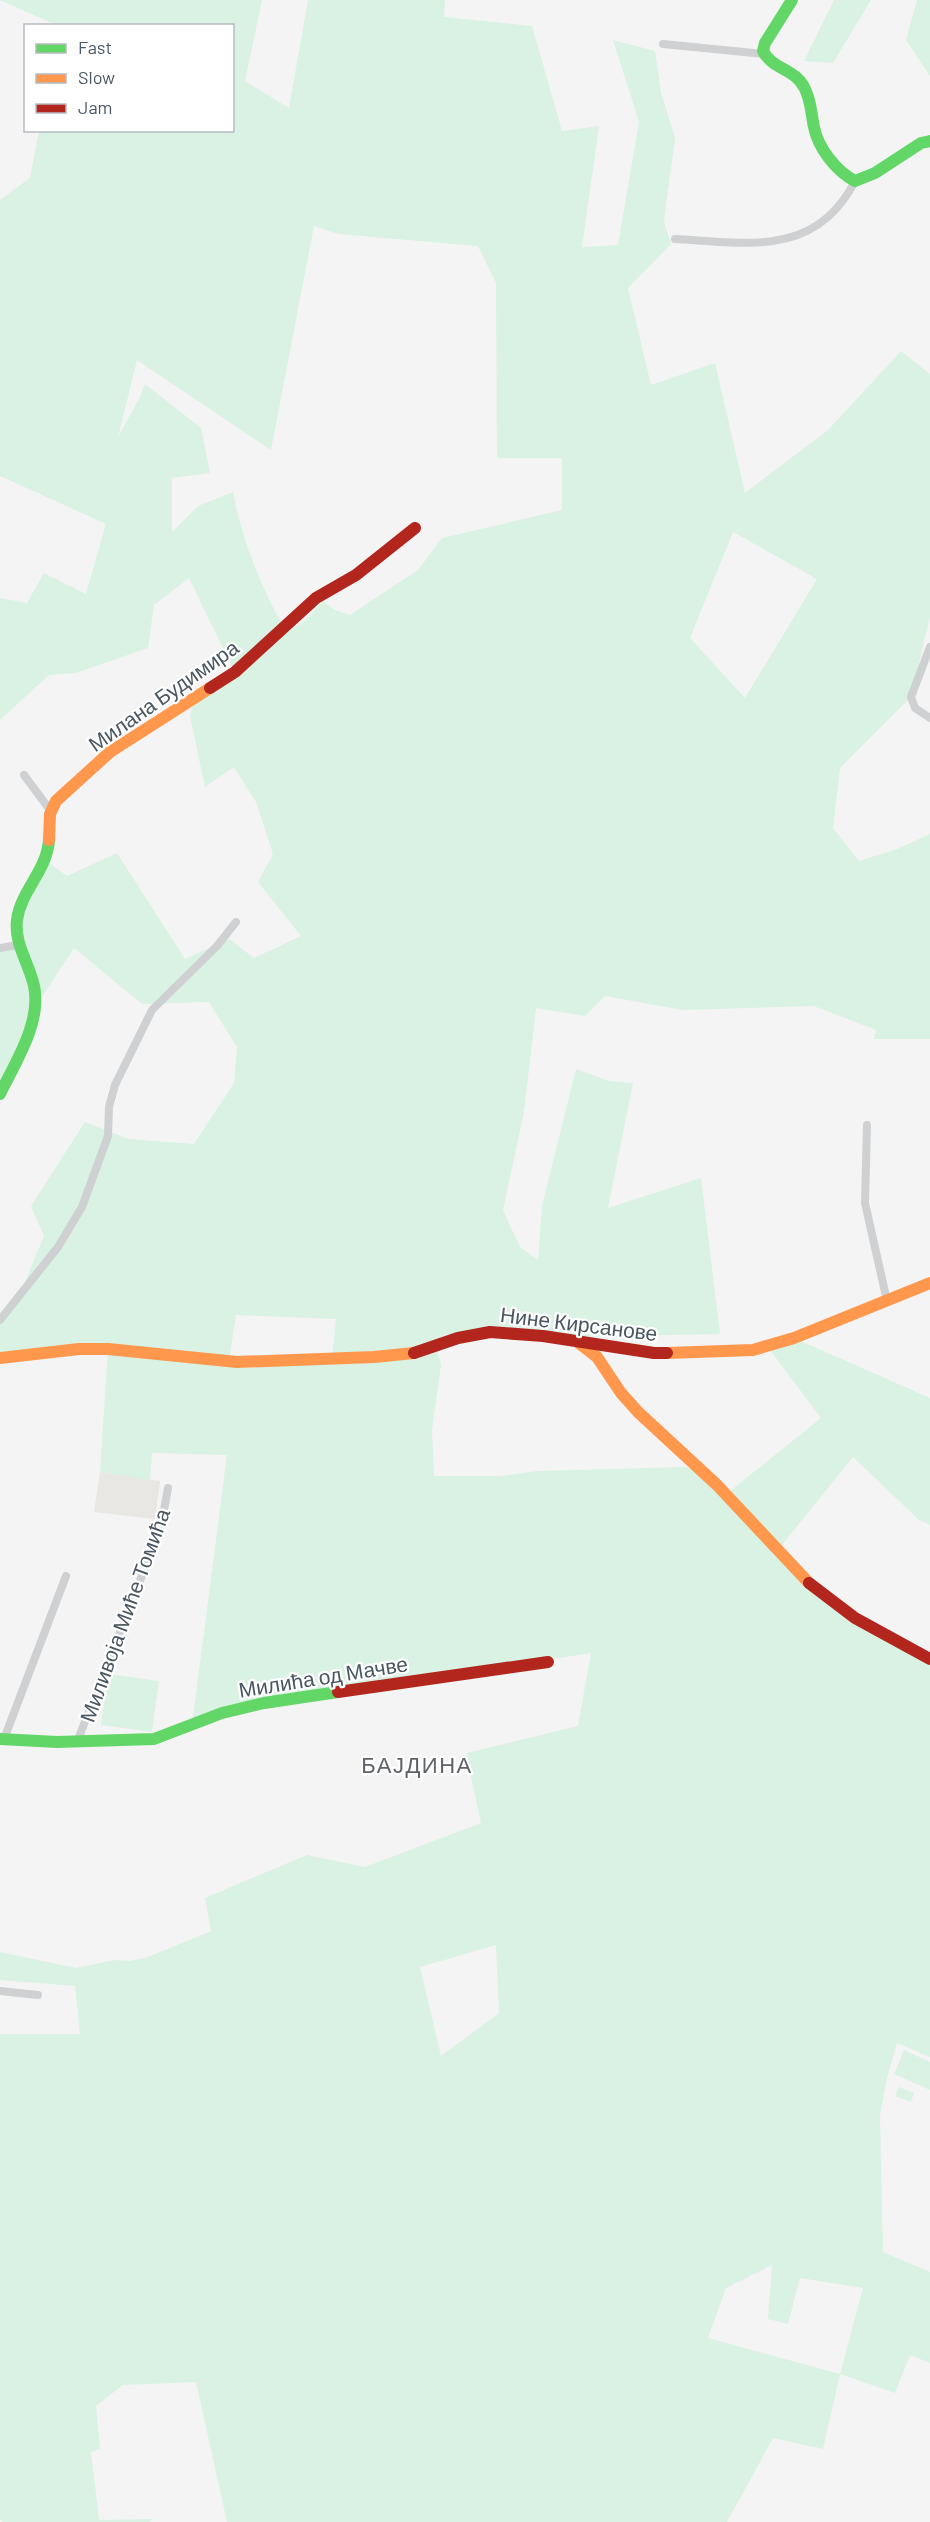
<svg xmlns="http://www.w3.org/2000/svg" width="930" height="2522" viewBox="0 0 930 2522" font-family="Barlow,sans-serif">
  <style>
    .commercial { fill: #e8e7e3 }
    .green { fill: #d9f2e3; fill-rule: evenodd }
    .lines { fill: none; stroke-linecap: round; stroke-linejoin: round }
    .street { stroke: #ced0d2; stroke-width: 8 }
    .fast { stroke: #63d668; stroke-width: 12 }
    .slow { stroke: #ff974d; stroke-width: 12 }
    .jam { stroke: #b3261e; stroke-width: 12 }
    .labels { text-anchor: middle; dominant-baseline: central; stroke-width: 4.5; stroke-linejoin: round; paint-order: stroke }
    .street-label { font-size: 21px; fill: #4a5661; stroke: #fff }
    .neighbourhood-label { font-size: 22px; letter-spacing: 1.5px; fill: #5f6368; stroke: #fff }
  </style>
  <rect width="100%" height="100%" fill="#f4f4f4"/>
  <path class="commercial" d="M 100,1472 L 160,1481 L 155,1519 L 94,1512 Z"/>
  <path class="green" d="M 0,0 L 262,0 L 245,81 L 289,108 L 308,0 L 445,0 L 444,17 L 532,26 L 562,131 L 599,126 L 582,247 L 618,245 L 639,122 L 613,40 L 655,51 L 661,93 L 675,137 L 664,222 L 671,244 L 628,288 L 651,385 L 715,363 L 745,493 L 828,430 L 901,351 L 930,374 L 930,616 L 911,697 L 840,768 L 833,828 L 859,861 L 897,849 L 930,834 L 930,1039 L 874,1039 L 876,1030 L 814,1006 L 683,1010 L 605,996 L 585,1016 L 536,1008 L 524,1112 L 503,1210 L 520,1247 L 538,1260 L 542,1206 L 576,1069 L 609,1081 L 633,1083 L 608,1208 L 701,1178 L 720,1334 L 523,1338 L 490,1332 L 436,1346 L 441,1365 L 432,1430 L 434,1476 L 502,1476 L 537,1471 L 687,1467 L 729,1492 L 821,1418 L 770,1350 L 794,1338 L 930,1398 L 930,1525 L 919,1520 L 853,1457 L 777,1551 L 809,1583 L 930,1659 L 930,2057 L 897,2043 L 886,2082 L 880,2116 L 883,2252 L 930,2272 L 930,2363 L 910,2355 L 895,2393 L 840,2374 L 823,2449 L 773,2438 L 727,2522 L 227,2522 L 196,2382 L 123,2385 L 96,2406 L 100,2449 L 91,2452 L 99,2520 L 153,2519 L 150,2522 L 2,2522 L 0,2518 L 0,2034 L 80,2034 L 75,1986 L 0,1980 L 0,1952 L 76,1968 L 115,1960 L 130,1961 L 148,1957 L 211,1931 L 205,1898 L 307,1855 L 365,1867 L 481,1823 L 466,1753 L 578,1726 L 591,1653 L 367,1688 L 326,1692 L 192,1725 L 227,1455 L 152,1453 L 150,1480 L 100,1472 L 108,1349 L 0,1358 L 0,1320 L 17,1301 L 44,1236 L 31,1206 L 85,1122 L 129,1139 L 194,1144 L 234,1083 L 237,1047 L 209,1002 L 142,1004 L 74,948 L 34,1009 L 0,1094 L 0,948 L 17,945 L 17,921 L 46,861 L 67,876 L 117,853 L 185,959 L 229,939 L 254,958 L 301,936 L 258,882 L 273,854 L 256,802 L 234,767 L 205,787 L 190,716 L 194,700 L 232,667 L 189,578 L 154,605 L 148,648 L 76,673 L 49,675 L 0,720 L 0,598 L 27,603 L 44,573 L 86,594 L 106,524 L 0,476 L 0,200 L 30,178 L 39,131 L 232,130 L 232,26 L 56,25 ZM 314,226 L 338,234 L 478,246 L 496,283 L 497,458 L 562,458 L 562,510 L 442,538 L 418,570 L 350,615 L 335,610 L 323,601 L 306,620 L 287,633 C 262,590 242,541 233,492 L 198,506 L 172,532 L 172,478 L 210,473 L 201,428 L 145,384 L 140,397 L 118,437 L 137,360 L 271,450 ZM 733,532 L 817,579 L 745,698 L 690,638 ZM 236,1315 L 336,1319 L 332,1358 L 229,1361 ZM 496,1945 L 499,2013 L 441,2056 L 420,1967 ZM 772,2265 L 768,2319 L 788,2324 L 800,2278 L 863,2288 L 840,2374 L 708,2338 L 726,2288 Z
    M 834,0 L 871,0 L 833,63 L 804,61 Z
    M 917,0 L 930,0 L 930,76 L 906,40 Z
    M 108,1674 L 159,1681 L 152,1732 L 101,1725 Z
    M 904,2050 L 930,2062 L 930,2090 L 894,2074 Z
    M 899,2087 L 914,2093 L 911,2102 L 895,2096 Z"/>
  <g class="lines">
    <path class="street" d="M 663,44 L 764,54
      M 675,239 C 746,243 816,258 855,181
      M 930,647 L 911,697 L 915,708 L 930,718
      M 24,775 L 50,810
      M 0,948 L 17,945
      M 867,1125 L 865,1203 L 887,1301
      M 0,1320 L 58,1247 L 82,1207 L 108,1136 L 109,1107 L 115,1085 L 152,1010 L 217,946 L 236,922
      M 4,1739 L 66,1576
      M 77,1742 L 161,1527 L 168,1488
      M 0,1991 L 38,1995"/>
    <path class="fast" d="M 792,0 L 765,43 L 763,51 C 772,69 795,69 804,87 C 811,99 811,113 814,127 C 818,148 836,171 855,181 L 875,173 L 921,143 L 930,141
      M 0,1094 C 15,1063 42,1022 34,986 C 29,963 14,944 17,920 C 21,890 47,871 49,840
      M 0,1739 L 57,1742 L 154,1739 L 222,1713 L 264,1703 L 338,1692"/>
    <path class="slow" d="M 49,840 L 50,814 L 56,801 L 110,752 L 210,688
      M 579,1343 L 597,1357 L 621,1393 L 638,1412 L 717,1485 L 809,1583
      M 667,1353 L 753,1350 L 794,1338 L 930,1283
      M 0,1358 L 79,1349 L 108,1349 L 237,1362 L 374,1357 L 414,1353"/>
    <path class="jam" d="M 210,688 L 235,672 L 316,598 L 356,575 L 415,528
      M 414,1353 L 458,1338 L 490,1332 L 543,1336 L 654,1353 L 667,1353
      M 809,1583 L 855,1618 L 930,1659
      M 338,1692 L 548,1662"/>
  </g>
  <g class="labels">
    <g class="street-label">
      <text transform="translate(163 695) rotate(-35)">Милана Будимира</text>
      <text transform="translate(579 1323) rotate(7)">Нине Кирсанове</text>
      <text transform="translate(124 1615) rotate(-70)">Миливоја Миће Томића</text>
      <text transform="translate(323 1676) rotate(-9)">Милића од Мачве</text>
    </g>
    <g class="neighbourhood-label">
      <text x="417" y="1764">БАЈДИНА</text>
    </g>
  </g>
  <rect x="24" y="24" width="210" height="108" fill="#ffffff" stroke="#b7bbc0" stroke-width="1.5"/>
  <rect x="36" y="44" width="30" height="9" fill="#63d668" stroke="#b7bbc0" stroke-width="1.5"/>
  <text x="78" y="54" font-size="18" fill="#4a5661">Fast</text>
  <rect x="36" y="74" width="30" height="9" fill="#ff974d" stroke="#b7bbc0" stroke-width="1.5"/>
  <text x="78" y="84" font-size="18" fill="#4a5661">Slow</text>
  <rect x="36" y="104" width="30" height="9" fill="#b3261e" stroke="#b7bbc0" stroke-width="1.5"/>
  <text x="78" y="114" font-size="18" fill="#4a5661">Jam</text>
</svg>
